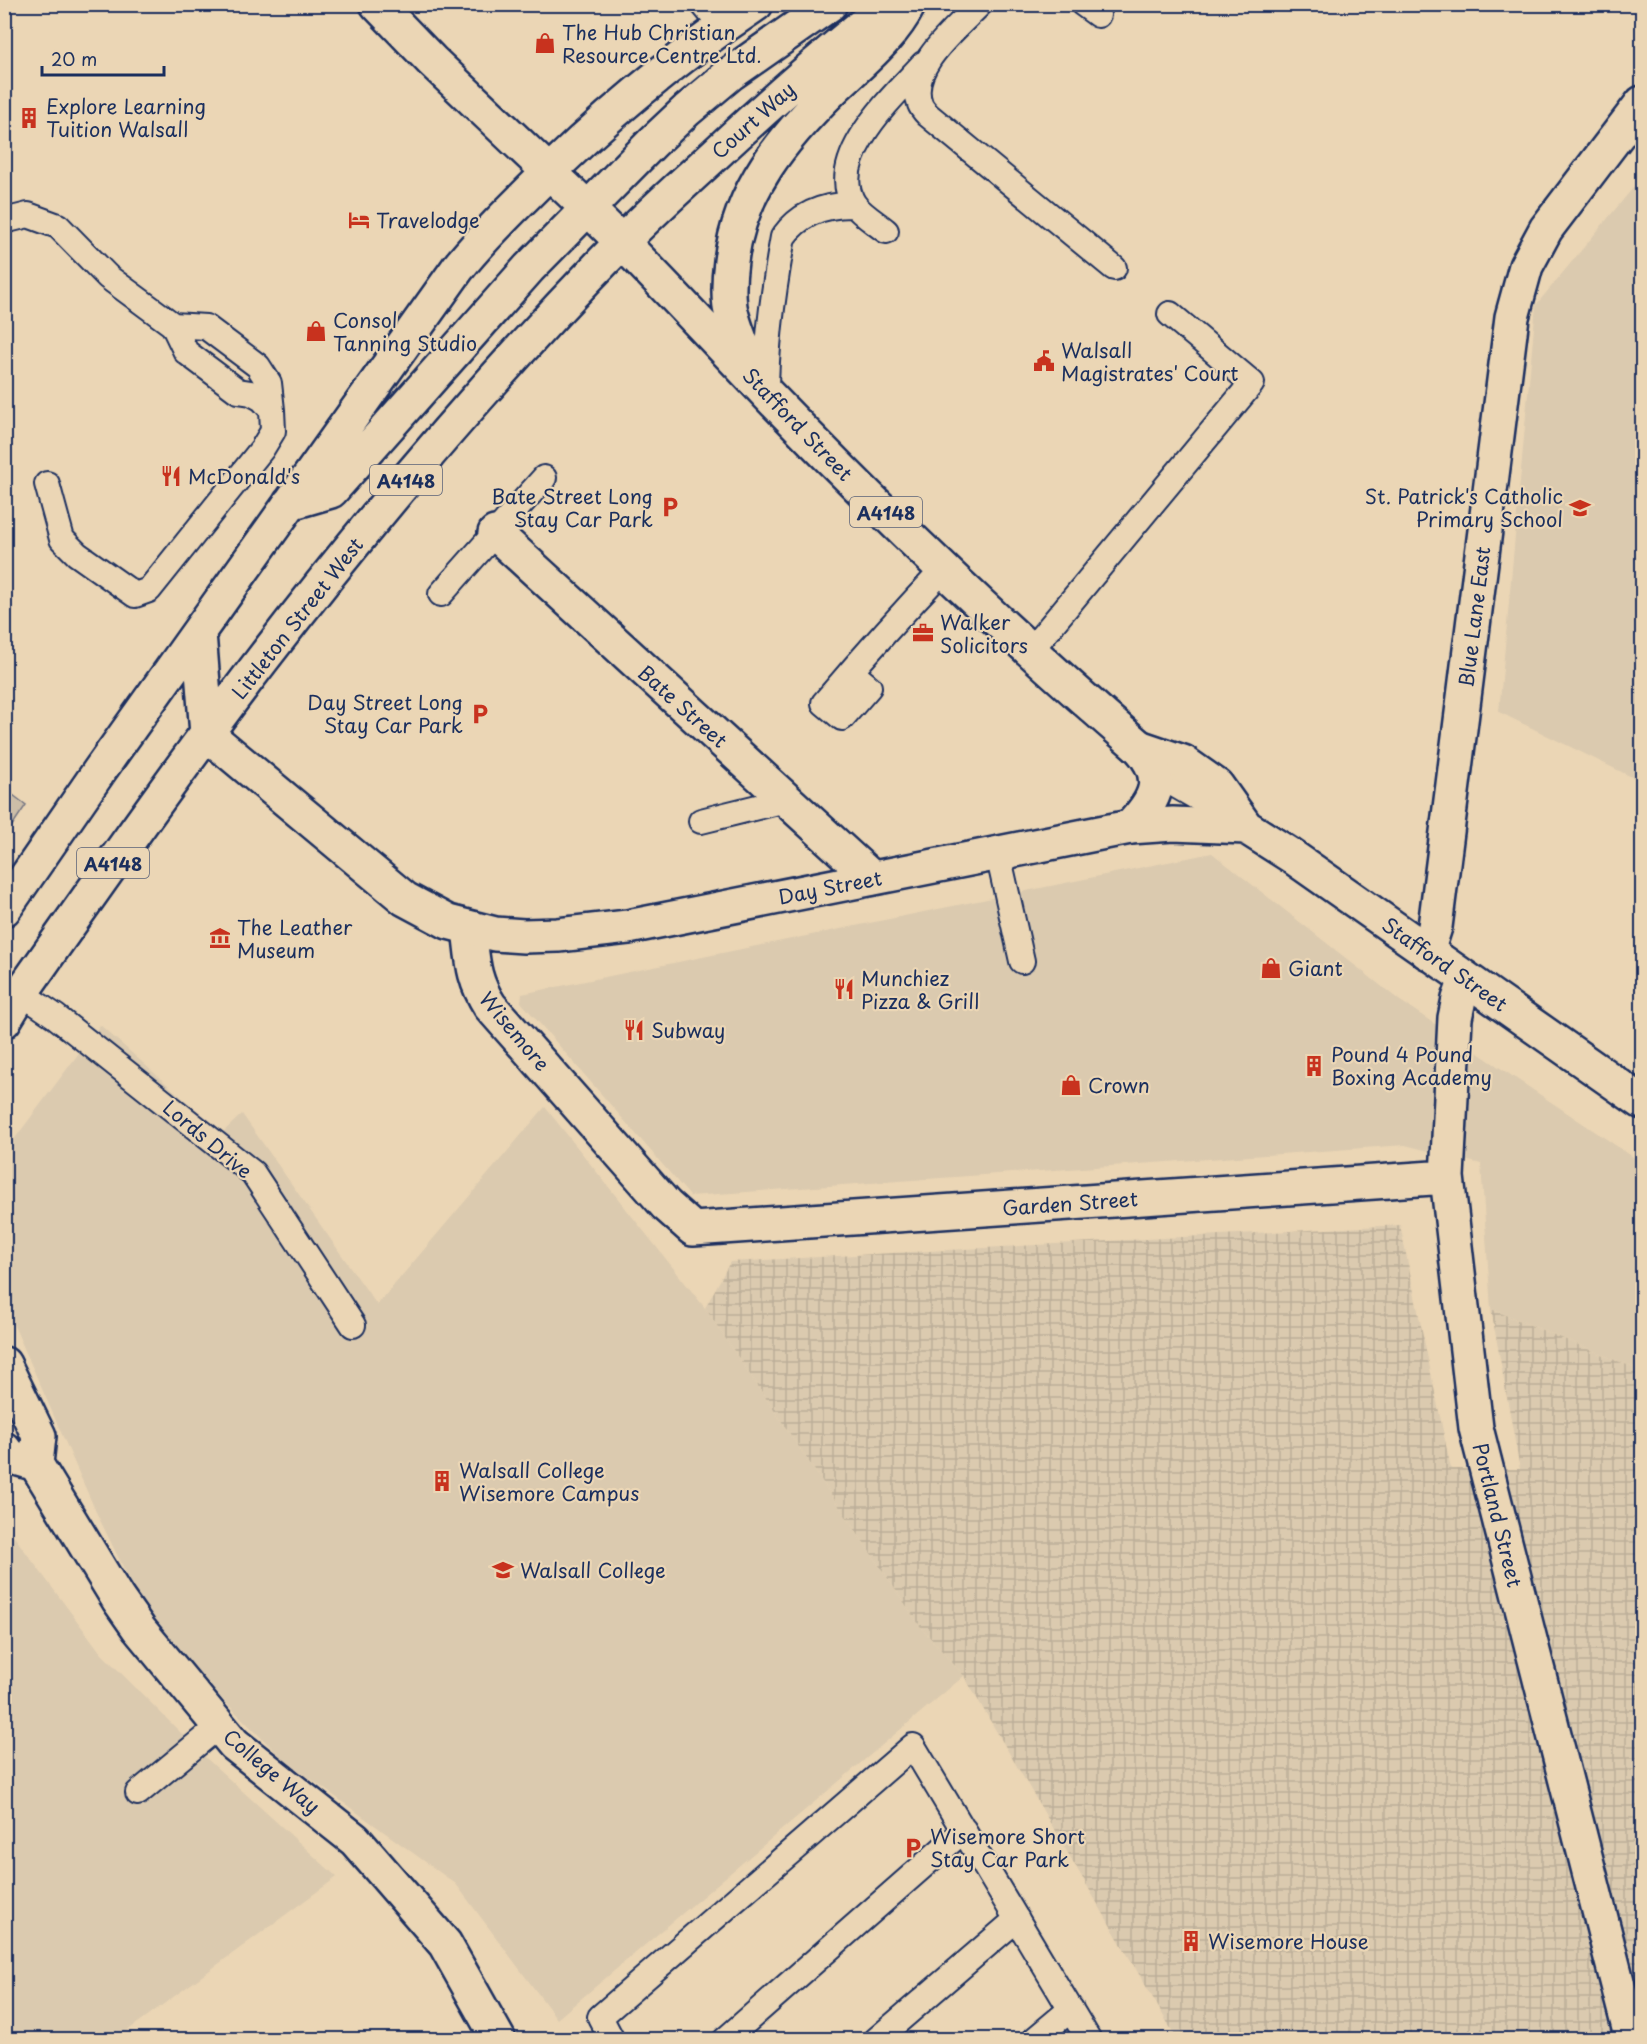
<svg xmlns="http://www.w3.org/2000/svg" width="1647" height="2044" viewBox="0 0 1647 2044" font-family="'Playpen Sans',sans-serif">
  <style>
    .built { fill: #dbcaaf }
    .industrial { fill: url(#industrial-grid) }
    .green { fill: #cdbea8; stroke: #747683; stroke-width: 1.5 }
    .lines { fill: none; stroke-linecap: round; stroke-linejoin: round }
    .lane-casing { stroke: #1b2f5e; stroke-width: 28 }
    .street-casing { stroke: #1b2f5e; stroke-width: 38 }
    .secondary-casing { stroke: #1b2f5e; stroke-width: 38 }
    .highway-casing { stroke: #1b2f5e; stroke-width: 38 }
    .lane { stroke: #ebd6b5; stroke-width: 24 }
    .street { stroke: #ebd6b5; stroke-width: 33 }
    .secondary { stroke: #ebd6b5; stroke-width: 33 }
    .highway { stroke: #ebd6b5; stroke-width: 33 }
    .labels { text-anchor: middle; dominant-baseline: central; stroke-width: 4.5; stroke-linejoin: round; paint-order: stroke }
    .shield { fill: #ebd6b5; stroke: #596178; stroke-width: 1.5 }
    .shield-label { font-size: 18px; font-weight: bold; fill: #1b2f5e }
    .poi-label { font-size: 20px; fill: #1b2f5e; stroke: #ebd6b5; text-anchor: start }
    .street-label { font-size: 20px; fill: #1b2f5e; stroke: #ebd6b5 }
  </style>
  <defs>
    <pattern id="industrial-grid" width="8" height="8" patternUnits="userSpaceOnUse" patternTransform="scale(1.5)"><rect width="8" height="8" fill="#dbcaaf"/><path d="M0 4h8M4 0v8" fill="none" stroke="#bbae99"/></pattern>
  </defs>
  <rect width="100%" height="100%" fill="#ebd6b5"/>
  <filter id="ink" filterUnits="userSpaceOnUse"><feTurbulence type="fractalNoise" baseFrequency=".0167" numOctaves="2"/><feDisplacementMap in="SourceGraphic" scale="12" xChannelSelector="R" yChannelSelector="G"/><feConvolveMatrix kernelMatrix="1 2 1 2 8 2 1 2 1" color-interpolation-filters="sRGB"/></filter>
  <g filter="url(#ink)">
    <path class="built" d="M 1642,177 L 1642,782 L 1499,712 L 1536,305 Z
      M 1212,853 L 1399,1000 L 1642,1163 L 1642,1371 L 1491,1309 L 1481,1164 L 1405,1145 L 690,1196 L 521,1002 L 522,994 Z
      M 100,1025 L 222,1133 L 242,1114 L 377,1305 L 545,1107 L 705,1308 L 920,1626 L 964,1676 L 557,2019 L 456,1884 L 283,1759 L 156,1634 L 97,1514 L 5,1305 L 4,1153 Z
      M 4,1523 L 101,1653 L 206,1758 L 337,1877 L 116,2039 L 5,2039 Z"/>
    <path class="industrial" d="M 1400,1225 L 1451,1469 L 1520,1469 L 1491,1309 L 1642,1371 L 1642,2039 L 1177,2039 L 964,1676 L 920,1626 L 705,1308 L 730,1262 Z"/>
    <path class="green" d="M 5,789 L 26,805 L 5,836 Z"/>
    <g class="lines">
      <defs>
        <path id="lane" d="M 703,4 L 722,27
          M 980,4 C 958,27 906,67 920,104 C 921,107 925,112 928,115 L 1114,268
          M 1083,4 L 1098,15
          M 4,221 L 28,215 L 58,226 L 108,277 L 173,325 L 186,352 L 238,391 L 251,393 L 262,399 L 272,410 L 273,431 L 262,449 L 149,590 L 135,595 L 77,554 L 62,539 L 47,484
          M 886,231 C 876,223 861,214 854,204 C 825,158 896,94 923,64
          M 173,325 L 206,327 L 258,366 L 269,383 L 272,410
          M 766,393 C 766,342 774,287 783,237 C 800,213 825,204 855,205
          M 441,594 L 544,478
          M 1030,651 L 1252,383 L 1170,314
          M 851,672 L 869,687 L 842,718 L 824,703 C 863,657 903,612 944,569
          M 1156,774 L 1239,822
          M 701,821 L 786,800
          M 998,854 L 1022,961
          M 21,993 L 55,1016 L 253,1173 L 353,1325
          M 138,1793 L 219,1726
          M 612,2040 L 600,2017 L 913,1746 L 1089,2040
          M 725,2040 L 964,1830
          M 876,2040 L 1017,1919
          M 1034,2040 L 1071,2009"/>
        <path id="street" d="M 495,533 L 872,878
          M 469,928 C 473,960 472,978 490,1006 L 666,1205 L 693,1229 L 1447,1177
          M 1427,952 L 1435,927 L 1512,317 L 1526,266 L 1546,229 L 1642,103
          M 1466,979 L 1459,999 L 1455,1018 L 1447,1177 L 1476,1428 L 1632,2040
          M 4,1364 L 39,1436 L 36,1464 L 118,1599 L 139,1629 L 234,1744 L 355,1840 L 445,1944 L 499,2040
          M 4,1449 L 9,1456 L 36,1464"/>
        <path id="secondary" d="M 377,4 L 432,61 L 549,172
          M 1139,747 L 1183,762 L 1217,786 L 1246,827 L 1290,855 L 1642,1102
          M 1130,827 L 1173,824 L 1246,827"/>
        <path id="highway" d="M 753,371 C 745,351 734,329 730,307 C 728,292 729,276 731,261 C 740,189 783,138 833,89 C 860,63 892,38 909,4
          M 290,503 L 331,491 L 529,268 L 653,142 L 687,110 L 730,74 L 830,4
          M 199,633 L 207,734
          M 207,734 L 405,899 L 448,922 L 495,934 L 524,936 L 558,935 L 628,927 L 1130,827 C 1157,799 1167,778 1139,747 C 1010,636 886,517 768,395 C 696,320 626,242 549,172
          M 4,909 L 100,770 L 458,268 C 480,240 505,216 530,191 C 599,121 674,59 756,4
          M 4,1021 L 21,993 C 100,881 179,768 262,660 C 374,514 493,374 621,243 C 654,209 689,179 723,147 C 776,98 831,49 889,4"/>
      </defs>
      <use href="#lane" class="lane-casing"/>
      <use href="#street" class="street-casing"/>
      <use href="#secondary" class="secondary-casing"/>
      <use href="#highway" class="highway-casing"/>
      <use href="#lane" class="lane"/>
      <use href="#street" class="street"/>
      <use href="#secondary" class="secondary"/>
      <use href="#highway" class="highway"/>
    </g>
  </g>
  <defs>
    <symbol id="shop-bare" viewBox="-9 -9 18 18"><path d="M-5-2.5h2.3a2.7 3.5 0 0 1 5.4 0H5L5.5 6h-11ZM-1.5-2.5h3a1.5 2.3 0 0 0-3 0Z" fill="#c8321e" stroke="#ebd6b5" stroke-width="2.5" paint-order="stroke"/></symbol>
    <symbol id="building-bare" viewBox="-9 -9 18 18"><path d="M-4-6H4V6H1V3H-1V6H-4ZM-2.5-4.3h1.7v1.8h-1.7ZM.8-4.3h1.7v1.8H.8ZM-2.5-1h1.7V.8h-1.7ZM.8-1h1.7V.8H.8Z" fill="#c8321e" stroke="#ebd6b5" stroke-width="2.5" paint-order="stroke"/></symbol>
    <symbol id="hotel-bare" viewBox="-9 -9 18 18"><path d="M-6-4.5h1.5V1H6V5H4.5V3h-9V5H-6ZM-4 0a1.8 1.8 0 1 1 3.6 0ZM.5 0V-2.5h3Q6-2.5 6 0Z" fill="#c8321e" stroke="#ebd6b5" stroke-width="2.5" paint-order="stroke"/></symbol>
    <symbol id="civic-bare" viewBox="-9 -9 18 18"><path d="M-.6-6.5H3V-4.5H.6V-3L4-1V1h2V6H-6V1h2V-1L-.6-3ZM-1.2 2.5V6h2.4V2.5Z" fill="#c8321e" stroke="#ebd6b5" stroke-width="2.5" paint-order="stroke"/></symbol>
    <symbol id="restaurant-bare" viewBox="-9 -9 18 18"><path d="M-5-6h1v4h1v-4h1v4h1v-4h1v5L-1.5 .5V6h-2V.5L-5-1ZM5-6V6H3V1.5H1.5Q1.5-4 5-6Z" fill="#c8321e" stroke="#ebd6b5" stroke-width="2.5" paint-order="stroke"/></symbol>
    <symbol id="parking-bare" viewBox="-9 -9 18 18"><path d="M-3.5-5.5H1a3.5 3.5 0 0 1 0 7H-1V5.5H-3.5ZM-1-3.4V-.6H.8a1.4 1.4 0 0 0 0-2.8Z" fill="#c8321e" stroke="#ebd6b5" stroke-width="2.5" paint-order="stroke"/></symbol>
    <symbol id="school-bare" viewBox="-9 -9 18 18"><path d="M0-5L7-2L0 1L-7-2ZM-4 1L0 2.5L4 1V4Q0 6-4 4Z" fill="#c8321e" stroke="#ebd6b5" stroke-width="2.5" paint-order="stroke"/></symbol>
    <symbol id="office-bare" viewBox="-9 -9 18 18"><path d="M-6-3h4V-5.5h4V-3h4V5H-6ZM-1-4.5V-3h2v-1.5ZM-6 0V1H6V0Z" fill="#c8321e" stroke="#ebd6b5" stroke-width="2.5" paint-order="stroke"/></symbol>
    <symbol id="museum-bare" viewBox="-9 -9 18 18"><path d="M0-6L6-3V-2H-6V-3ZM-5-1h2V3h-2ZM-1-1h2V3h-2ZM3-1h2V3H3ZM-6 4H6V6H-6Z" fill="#c8321e" stroke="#ebd6b5" stroke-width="2.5" paint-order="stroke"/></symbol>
    <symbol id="university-bare" viewBox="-9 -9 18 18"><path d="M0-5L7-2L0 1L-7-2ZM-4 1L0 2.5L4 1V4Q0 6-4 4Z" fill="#c8321e" stroke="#ebd6b5" stroke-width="2.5" paint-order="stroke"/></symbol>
  </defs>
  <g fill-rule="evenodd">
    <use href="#shop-bare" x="530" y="28" width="30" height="30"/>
    <use href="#building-bare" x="14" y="103" width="30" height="30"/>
    <use href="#hotel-bare" x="344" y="205" width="30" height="30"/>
    <use href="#shop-bare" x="301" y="316" width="30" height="30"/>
    <use href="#civic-bare" x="1029" y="346" width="30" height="30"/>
    <use href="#restaurant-bare" x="156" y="461" width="30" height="30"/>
    <use href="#parking-bare" x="655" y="492" width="30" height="30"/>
    <use href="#school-bare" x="1565" y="493" width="30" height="30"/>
    <use href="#office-bare" x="908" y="618" width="30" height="30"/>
    <use href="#parking-bare" x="465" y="699" width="30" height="30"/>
    <use href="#museum-bare" x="205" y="923" width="30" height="30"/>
    <use href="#shop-bare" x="1256" y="953" width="30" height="30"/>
    <use href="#restaurant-bare" x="829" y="974" width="30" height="30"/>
    <use href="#restaurant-bare" x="619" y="1015" width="30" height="30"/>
    <use href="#building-bare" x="1299" y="1051" width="30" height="30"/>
    <use href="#shop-bare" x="1056" y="1070" width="30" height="30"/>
    <use href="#building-bare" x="427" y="1466" width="30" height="30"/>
    <use href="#university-bare" x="488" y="1555" width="30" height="30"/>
    <use href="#parking-bare" x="898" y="1833" width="30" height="30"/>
    <use href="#building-bare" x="1176" y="1926" width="30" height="30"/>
  </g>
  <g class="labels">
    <g class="shield">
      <rect x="370" y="465" width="72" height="30" rx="4.5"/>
      <rect x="850" y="497" width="72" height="30" rx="4.5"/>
      <rect x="77" y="848" width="72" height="30" rx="4.5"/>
    </g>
    <g class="shield-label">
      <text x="406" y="480">A4148</text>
      <text x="886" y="512">A4148</text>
      <text x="113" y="863">A4148</text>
    </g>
    <g class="poi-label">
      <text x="562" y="32">The Hub Christian<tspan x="562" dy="23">Resource Centre Ltd.</tspan></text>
      <text x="46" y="106">Explore Learning<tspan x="46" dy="23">Tuition Walsall</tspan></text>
      <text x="376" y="220">Travelodge</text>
      <text x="333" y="320">Consol<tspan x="333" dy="23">Tanning Studio</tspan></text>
      <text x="1061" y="350">Walsall<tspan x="1061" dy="23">Magistrates' Court</tspan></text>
      <text x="188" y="476">McDonald's</text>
      <text x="653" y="496" text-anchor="end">Bate Street Long<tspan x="653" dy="23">Stay Car Park</tspan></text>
      <text x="1563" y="496" text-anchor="end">St. Patrick's Catholic<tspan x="1563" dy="23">Primary School</tspan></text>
      <text x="940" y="622">Walker<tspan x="940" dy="23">Solicitors</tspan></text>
      <text x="463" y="702" text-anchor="end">Day Street Long<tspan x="463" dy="23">Stay Car Park</tspan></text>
      <text x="237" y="927">The Leather<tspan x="237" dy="23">Museum</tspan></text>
      <text x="1288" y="968">Giant</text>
      <text x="861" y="978">Munchiez<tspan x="861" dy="23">Pizza &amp; Grill</tspan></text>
      <text x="651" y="1030">Subway</text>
      <text x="1331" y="1054">Pound 4 Pound<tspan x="1331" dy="23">Boxing Academy</tspan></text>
      <text x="1088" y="1085">Crown</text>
      <text x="459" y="1470">Walsall College<tspan x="459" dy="23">Wisemore Campus</tspan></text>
      <text x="520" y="1570">Walsall College</text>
      <text x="930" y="1836">Wisemore Short<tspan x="930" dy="23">Stay Car Park</tspan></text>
      <text x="1208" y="1941">Wisemore House</text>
    </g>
    <g class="street-label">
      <text transform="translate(753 120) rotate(-42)">Court Way</text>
      <text transform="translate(798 424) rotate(46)">Stafford Street</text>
      <text transform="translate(1474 617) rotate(-83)">Blue Lane East</text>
      <text transform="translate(297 618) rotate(-52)">Littleton Street West</text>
      <text transform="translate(683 706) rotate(42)">Bate Street</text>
      <text transform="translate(830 887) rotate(-11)">Day Street</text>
      <text transform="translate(1445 964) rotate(35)">Stafford Street</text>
      <text transform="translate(515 1031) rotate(50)">Wisemore</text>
      <text transform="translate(208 1139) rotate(40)">Lords Drive</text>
      <text transform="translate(1070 1203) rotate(-4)">Garden Street</text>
      <text transform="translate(1498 1515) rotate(76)">Portland Street</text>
      <text transform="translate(272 1771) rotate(40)">College Way</text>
    </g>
  </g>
  <rect width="1647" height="2044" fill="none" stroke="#ebd6b5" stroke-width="24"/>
  <rect x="12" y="12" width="1623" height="2020" fill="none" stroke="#1b2f5e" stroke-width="2" filter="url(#ink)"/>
  <path d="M42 66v9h122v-9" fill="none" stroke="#1b2f5e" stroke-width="3"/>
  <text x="51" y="66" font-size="18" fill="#1b2f5e" stroke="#ebd6b5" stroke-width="4.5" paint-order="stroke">20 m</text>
</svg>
